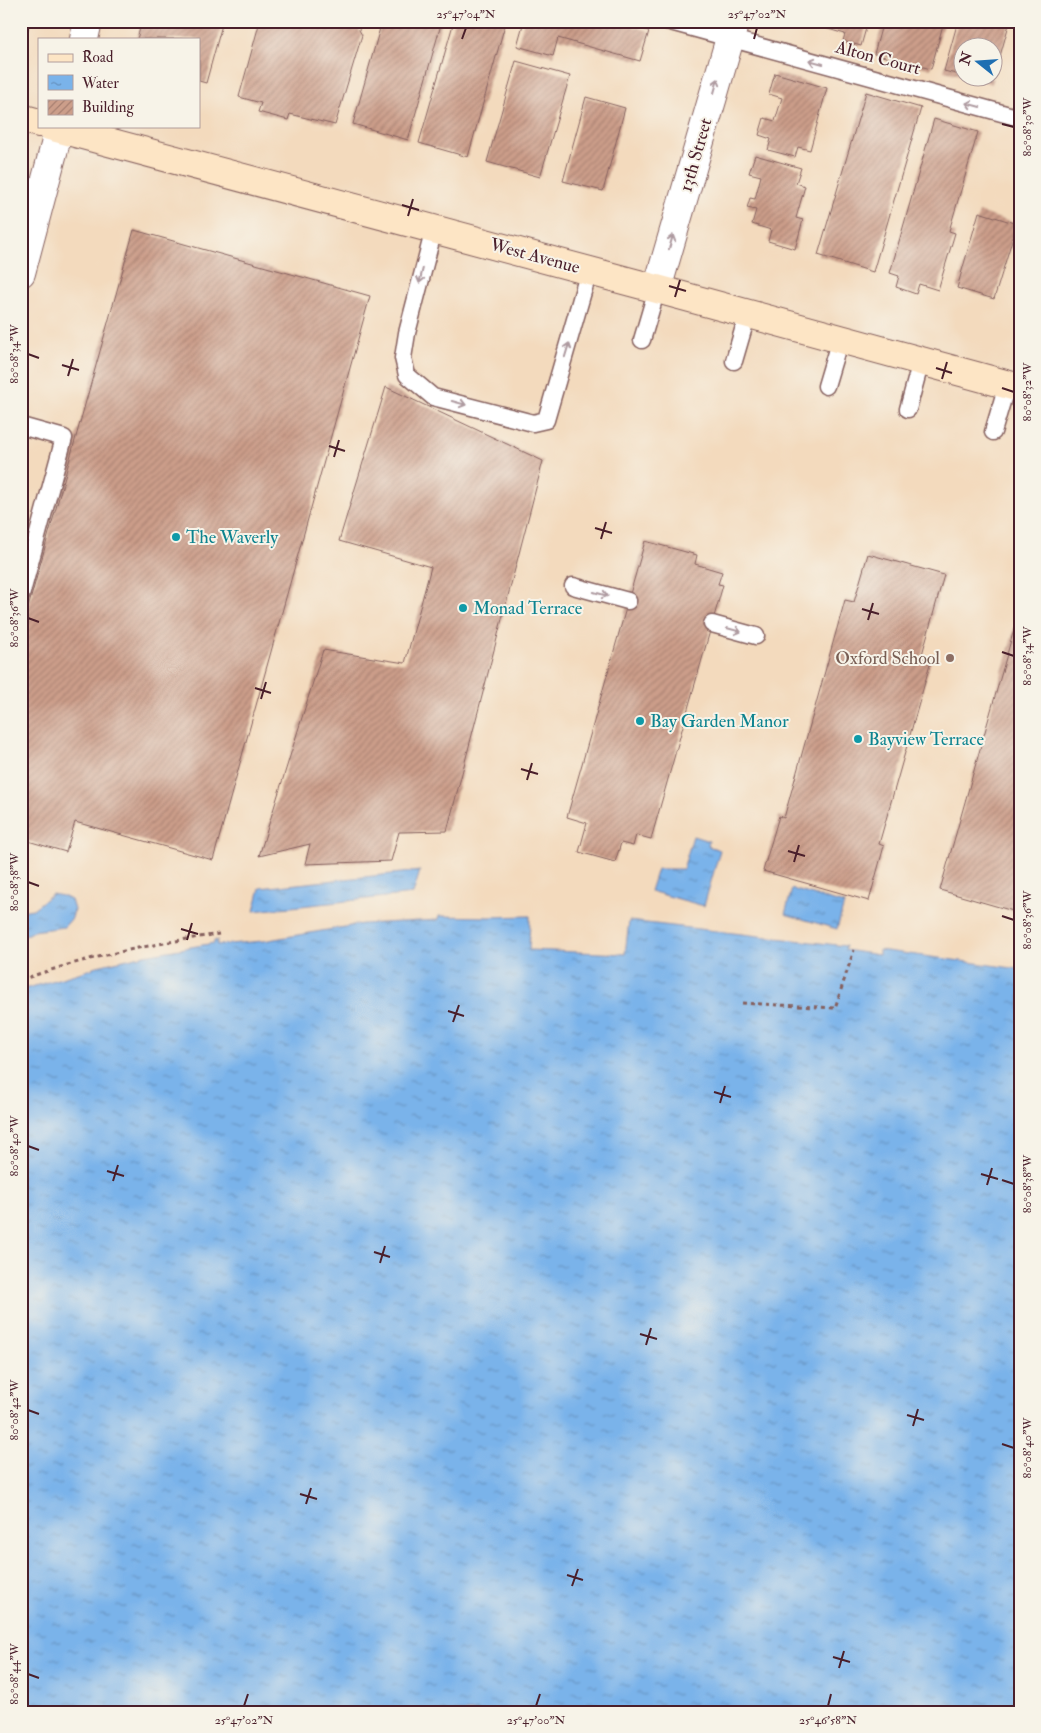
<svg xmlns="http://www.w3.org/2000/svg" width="1041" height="1733" viewBox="0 0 1041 1733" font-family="'IM FELL Double Pica',serif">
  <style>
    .water { fill: url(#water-ripples); stroke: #62698a }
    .building { fill: url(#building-hatch) }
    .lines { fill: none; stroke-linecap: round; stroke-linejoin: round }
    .lane-casing { stroke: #85605e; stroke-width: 19 }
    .street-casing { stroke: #85605e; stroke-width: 30 }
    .secondary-casing { stroke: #85605e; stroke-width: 30 }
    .path { stroke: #85605e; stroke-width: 3; stroke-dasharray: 4 4; stroke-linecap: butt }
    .lane { stroke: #fff; stroke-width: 16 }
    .street { stroke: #fff; stroke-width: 28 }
    .secondary { stroke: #fde5c5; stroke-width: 28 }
    .oneway { stroke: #ae9aa0 }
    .ticks { fill: none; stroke: #4a1f2b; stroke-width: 2 }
    .culture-dot { fill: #0f9aa8; stroke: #f7f3e8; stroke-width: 2 }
    .education-dot { fill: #8d6e63; stroke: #f7f3e8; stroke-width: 2 }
    .labels { text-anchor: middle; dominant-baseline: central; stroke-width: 4; stroke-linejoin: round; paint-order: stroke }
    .street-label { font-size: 18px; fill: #4a1f2b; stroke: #f7f3e8 }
    .culture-label { font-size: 18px; fill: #0d838f; stroke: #f7f3e8; text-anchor: start }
    .education-label { font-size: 18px; fill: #785e54; stroke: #f7f3e8; text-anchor: end }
    .neatline { fill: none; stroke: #4a1f2b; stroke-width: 2 }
    .ticks-label { font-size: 12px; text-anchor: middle; fill: #4a1f2b }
  </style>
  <defs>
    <pattern id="water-ripples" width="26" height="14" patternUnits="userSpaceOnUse" patternTransform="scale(1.25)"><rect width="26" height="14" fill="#7ab3ea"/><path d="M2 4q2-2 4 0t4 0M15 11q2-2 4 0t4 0" fill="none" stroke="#6691be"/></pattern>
    <pattern id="building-hatch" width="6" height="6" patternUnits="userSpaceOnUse" patternTransform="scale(1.25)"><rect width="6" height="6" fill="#cc9e8a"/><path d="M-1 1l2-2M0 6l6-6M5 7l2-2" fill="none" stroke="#a88071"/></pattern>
  </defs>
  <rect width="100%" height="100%" fill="#f7f3e8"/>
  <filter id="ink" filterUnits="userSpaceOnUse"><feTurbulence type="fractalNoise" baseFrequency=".02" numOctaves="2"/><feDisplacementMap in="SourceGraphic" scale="10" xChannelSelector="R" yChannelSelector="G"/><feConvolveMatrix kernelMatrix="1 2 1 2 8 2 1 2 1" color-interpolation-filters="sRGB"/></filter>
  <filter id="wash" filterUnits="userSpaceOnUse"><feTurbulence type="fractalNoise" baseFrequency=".0096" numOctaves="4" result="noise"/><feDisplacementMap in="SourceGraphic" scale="20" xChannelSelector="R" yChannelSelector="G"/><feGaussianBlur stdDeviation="1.12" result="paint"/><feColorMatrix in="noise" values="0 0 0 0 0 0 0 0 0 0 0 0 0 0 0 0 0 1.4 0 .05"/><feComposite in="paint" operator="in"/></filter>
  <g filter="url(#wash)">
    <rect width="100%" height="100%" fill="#f3dabd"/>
    <path class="water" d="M 693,836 L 709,841 L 708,846 L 720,850 L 704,906 L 650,891 L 657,869 L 683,869 Z
      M 420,871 L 413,894 L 254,911 L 260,888 Z
      M 792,889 L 844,904 L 837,929 L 785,914 Z
      M 52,894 L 63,896 L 71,900 L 74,910 L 72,918 L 64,927 L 33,931 L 21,938 L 21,911 L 33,909 Z
      M 439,916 L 489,917 L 530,916 L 529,950 L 625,954 L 629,921 L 846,946 L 845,950 L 879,955 L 879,950 L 1020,969 L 1020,1712 L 21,1712 L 21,990 L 92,969 L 93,967 L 145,955 L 214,943 L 214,941 L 217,940 L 217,945 L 263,941 L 362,924 L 438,920 Z"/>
    <g id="blocks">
      <path class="building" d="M 21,21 L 30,21 L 27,33 L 21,31 Z
        M 142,21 L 223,21 L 206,83 L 199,81 L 199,39 L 137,39 Z
        M 260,21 L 361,21 L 359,30 L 362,35 L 335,125 L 290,114 L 288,120 L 258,112 L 261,103 L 239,97 Z
        M 382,21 L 442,21 L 408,140 L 353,124 Z
        M 454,21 L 506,21 L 468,157 L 419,143 Z
        M 524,21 L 615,21 L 649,31 L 640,61 L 558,38 L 553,56 L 517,46 Z
        M 801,21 L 868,21 L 861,46 L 843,41 L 845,34 Z
        M 883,21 L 944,21 L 931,69 L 874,54 Z
        M 958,21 L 1010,21 L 992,84 L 970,78 L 994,78 L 994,48 L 964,48 L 964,76 L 944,71 Z
        M 516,61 L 570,76 L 540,177 L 487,162 Z
        M 775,73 L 827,88 L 810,150 L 798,147 L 795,157 L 768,150 L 771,139 L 759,135 L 764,118 L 775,121 L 782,98 L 769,94 Z
        M 866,92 L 921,108 L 873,272 L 818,255 Z
        M 586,97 L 625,108 L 603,191 L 563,181 Z
        M 934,119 L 978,132 L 949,231 L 955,233 L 938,290 L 919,284 L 916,294 L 896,287 L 899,276 L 890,273 Z
        M 755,155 L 801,168 L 796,183 L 805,186 L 796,218 L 803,220 L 795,249 L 768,241 L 771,230 L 752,224 L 756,210 L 747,208 L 750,198 L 755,199 L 761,176 L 749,173 Z
        M 979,212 L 1017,224 L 994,299 L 957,288 Z
        M 134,230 L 370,296 L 213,860 L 75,822 L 66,852 L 21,839 L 21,633 Z
        M 386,387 L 543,461 L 447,831 L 399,832 L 391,861 L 305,864 L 310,844 L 259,856 L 323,650 L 405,663 L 431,567 L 339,541 Z
        M 645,541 L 697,555 L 695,564 L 722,572 L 718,584 L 723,585 L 651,839 L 636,835 L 633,846 L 621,843 L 615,862 L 579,852 L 587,823 L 567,817 Z
        M 868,554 L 944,575 L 921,658 L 931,661 L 879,844 L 884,846 L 869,901 L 763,871 L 779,816 L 784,818 L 845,600 L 854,602 Z
        M 1019,612 L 1020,612 L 1020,913 L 940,890 Z"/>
    </g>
  </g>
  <g filter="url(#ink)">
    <use href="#blocks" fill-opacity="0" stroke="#85605e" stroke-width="1"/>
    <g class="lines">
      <defs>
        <path id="lane" d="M 667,21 L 1020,118
          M 434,229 L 407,333 L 403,358 L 407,375 L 433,397 L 533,423 L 546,420 L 589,271
          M 642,340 L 657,289
          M 734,361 L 748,313
          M 826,386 L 840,339
          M 908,409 L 921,361
          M 21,426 L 64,438 L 21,596
          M 993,432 L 1007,385
          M 573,586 L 628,601
          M 712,624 L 756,636"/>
        <path id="street" d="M 84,39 L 88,21
          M 21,273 L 60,126
          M 657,289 L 735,21"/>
        <path id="secondary" d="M 21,118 L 39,123
          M 49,126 L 657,289 L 1020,388"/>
      </defs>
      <use href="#lane" class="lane-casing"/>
      <use href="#street" class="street-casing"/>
      <use href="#secondary" class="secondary-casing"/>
      <path class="path" d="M 21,980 C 85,957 152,944 219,934
        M 742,1003 L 835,1008 L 854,950"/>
      <use href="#lane" class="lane"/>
      <use href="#street" class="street"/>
      <use href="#secondary" class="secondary"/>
    </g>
    <defs><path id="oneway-shaft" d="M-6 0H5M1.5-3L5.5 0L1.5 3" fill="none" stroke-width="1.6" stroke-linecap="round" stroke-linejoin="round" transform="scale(1.25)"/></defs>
    <g class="oneway">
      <use href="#oneway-shaft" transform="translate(816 62) rotate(-165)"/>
      <use href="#oneway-shaft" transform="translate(716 86) rotate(-74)"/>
      <use href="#oneway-shaft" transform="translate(973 105) rotate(-165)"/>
      <use href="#oneway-shaft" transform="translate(671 242) rotate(-74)"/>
      <use href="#oneway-shaft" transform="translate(421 276) rotate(104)"/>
      <use href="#oneway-shaft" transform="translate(567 350) rotate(-73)"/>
      <use href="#oneway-shaft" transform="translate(459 403) rotate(15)"/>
      <use href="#oneway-shaft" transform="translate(601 594) rotate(16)"/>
      <use href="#oneway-shaft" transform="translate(734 630) rotate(15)"/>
    </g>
  </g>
  <path class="ticks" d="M 462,39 L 466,28M 754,39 L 757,28M 1002,124 L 1014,127M 402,205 L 419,210M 408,216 L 413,199M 669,286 L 686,291M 675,297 L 680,280M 28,354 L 39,358M 62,365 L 79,370M 936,368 L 952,373M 68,376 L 73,359M 942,379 L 947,362M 1002,388 L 1014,392M 329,446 L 345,451M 334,457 L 339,440M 595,528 L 612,533M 601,539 L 606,522M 862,609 L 879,614M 28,618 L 39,622M 868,620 L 873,603M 1002,652 L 1014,656M 255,688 L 271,693M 261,699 L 266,682M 521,769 L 538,774M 527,780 L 532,763M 788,851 L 805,856M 794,862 L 799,845M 28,882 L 39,886M 1002,916 L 1014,920M 181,929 L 198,934M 187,940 L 192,923M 448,1011 L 464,1016M 453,1022 L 459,1005M 714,1092 L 731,1097M 720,1103 L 725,1086M 28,1146 L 39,1150M 107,1171 L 124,1176M 981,1174 L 998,1179M 1002,1180 L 1014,1184M 113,1181 L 118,1165M 987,1185 L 992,1168M 374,1252 L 390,1257M 380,1263 L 385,1246M 640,1334 L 657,1339M 646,1345 L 651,1328M 28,1410 L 39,1414M 907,1415 L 924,1420M 913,1426 L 918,1409M 1002,1444 L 1014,1448M 300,1494 L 317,1499M 306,1504 L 311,1488M 567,1575 L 583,1580M 572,1586 L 578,1569M 833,1657 L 850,1662M 839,1668 L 844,1651M 28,1674 L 39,1678M 244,1706 L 248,1694M 536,1706 L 540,1694M 828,1706 L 831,1694"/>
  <g class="culture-dot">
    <circle cx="176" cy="537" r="5"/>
    <circle cx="463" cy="608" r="5"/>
    <circle cx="640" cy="721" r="5"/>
    <circle cx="858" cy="739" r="5"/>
  </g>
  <circle class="education-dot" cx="950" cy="658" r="5"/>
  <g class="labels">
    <g class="street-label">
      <text transform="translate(878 58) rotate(15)">Alton Court</text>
      <text transform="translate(696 155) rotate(-74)">13th Street</text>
      <text transform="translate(535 256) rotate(15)">West Avenue</text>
    </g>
    <g class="culture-label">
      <text x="186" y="537">The Waverly</text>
      <text x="473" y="608">Monad Terrace</text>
      <text x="650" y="721">Bay Garden Manor</text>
      <text x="868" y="739">Bayview Terrace</text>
    </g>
    <g class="education-label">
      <text x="940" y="658">Oxford School</text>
    </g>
  </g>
  <rect width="1041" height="1733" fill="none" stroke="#f7f3e8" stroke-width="55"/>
  <rect x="38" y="38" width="162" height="90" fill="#f7f3e8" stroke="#b29e9c"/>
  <rect x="48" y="54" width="25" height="8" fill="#fde5c5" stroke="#b29e9c"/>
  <text x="82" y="62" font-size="15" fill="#4a1f2b">Road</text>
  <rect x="48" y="75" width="25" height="15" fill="url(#water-ripples)" stroke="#b29e9c"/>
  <text x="82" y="88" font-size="15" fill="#4a1f2b">Water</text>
  <rect x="48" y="100" width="25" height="15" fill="url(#building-hatch)" stroke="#b29e9c"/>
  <text x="82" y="112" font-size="15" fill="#4a1f2b">Building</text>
  <g transform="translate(978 62) rotate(287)"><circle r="24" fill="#f7f3e8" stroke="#b29e9c"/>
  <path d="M0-4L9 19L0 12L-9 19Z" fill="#1f6fb2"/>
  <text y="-8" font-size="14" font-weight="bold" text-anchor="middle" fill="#4a1f2b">N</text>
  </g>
  <rect x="28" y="28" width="986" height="1678" class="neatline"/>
  <g class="ticks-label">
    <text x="466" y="18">25°47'04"N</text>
    <text x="757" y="18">25°47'02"N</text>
    <text transform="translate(1027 127) rotate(-90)" y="4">80°08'30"W</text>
    <text transform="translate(14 354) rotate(-90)" y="4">80°08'34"W</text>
    <text transform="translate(1027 392) rotate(-90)" y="4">80°08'32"W</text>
    <text transform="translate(14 618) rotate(-90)" y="4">80°08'36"W</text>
    <text transform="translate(1027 656) rotate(-90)" y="4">80°08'34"W</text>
    <text transform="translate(14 882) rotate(-90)" y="4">80°08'38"W</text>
    <text transform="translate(1027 920) rotate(-90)" y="4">80°08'36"W</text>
    <text transform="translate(14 1146) rotate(-90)" y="4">80°08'40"W</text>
    <text transform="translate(1027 1184) rotate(-90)" y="4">80°08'38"W</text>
    <text transform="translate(14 1410) rotate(-90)" y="4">80°08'42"W</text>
    <text transform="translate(1027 1448) rotate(-90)" y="4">80°08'40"W</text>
    <text transform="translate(14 1674) rotate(-90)" y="4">80°08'44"W</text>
    <text x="244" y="1724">25°47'02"N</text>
    <text x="536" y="1724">25°47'00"N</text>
    <text x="828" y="1724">25°46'58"N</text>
  </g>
</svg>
